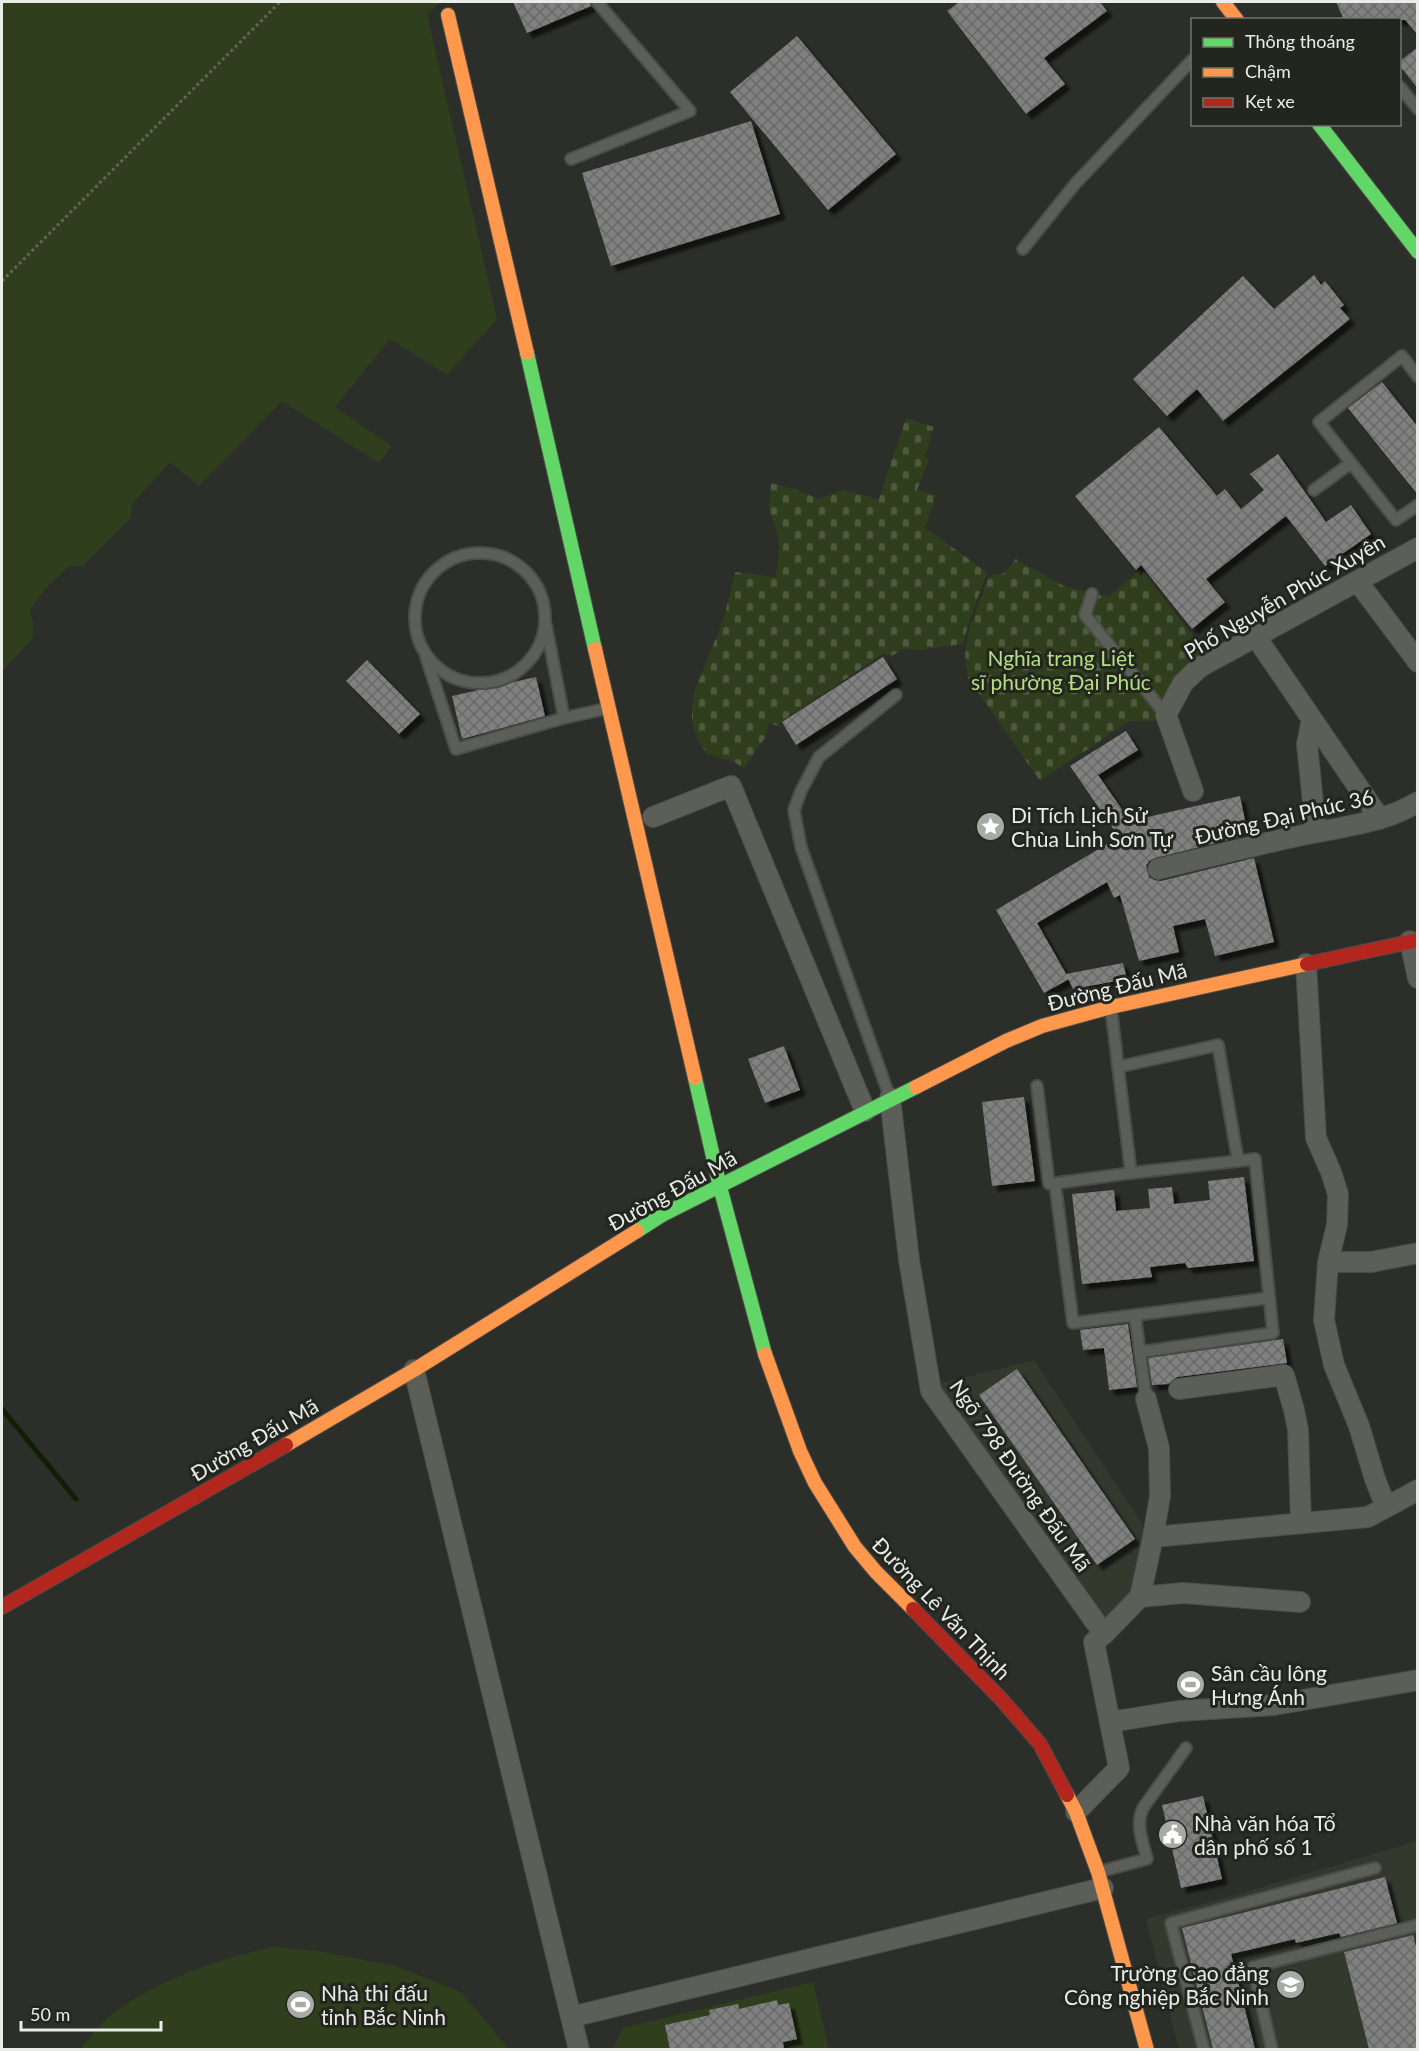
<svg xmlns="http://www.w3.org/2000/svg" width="1419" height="2051" viewBox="0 0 1419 2051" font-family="Lato,sans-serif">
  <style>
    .built { fill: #33392d }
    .cemetery { fill: url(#cemetery-stones) }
    .garden { fill: #2f3e1c }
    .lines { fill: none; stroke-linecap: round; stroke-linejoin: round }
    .stream { stroke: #111d04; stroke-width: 5 }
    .building { fill: url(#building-cross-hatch); filter: url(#shadow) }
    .lane-casing { stroke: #4a4c49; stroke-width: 14 }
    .street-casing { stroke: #4a4c49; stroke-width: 22 }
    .fast-casing { stroke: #4a4c49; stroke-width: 16 }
    .slow-casing { stroke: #4a4c49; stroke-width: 16 }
    .jam-casing { stroke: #4a4c49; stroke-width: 16 }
    .path { stroke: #61645d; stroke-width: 3; stroke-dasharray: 3 3; stroke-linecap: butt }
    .lane { stroke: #5b5f57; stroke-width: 10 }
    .street { stroke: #5b5f57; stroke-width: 20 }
    .fast { stroke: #63d668; stroke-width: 14 }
    .slow { stroke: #ff974d; stroke-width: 14 }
    .jam { stroke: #b3261e; stroke-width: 14 }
    .labels { text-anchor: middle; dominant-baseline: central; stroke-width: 6; stroke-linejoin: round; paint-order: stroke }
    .street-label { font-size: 21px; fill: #e9ece7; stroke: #23261f }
    .park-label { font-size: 21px; fill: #b5df84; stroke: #23261f }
    .poi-label { font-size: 21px; fill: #e9ece7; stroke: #23261f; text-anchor: start }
  </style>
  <defs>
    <pattern id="cemetery-stones" width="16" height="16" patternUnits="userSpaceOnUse" patternTransform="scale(1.5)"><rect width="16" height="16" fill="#2f3e1c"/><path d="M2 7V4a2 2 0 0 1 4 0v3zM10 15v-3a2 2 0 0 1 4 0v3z" fill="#4d5a3d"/></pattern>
    <pattern id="building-cross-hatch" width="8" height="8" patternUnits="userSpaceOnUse" patternTransform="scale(1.5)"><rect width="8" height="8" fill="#818080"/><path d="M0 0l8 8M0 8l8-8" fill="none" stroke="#696968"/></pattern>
    <filter id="shadow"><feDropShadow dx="5.5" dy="5.5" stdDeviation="1.5" flood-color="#0009"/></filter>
  </defs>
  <rect width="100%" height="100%" fill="#2c2e2a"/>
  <path class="built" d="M 1034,1360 L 1149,1534 L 1130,1598 L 1104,1621 L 937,1384 Z
    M 1417,1841 L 1417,2049 L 1179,2049 L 1146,1919 L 1231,1896 Z"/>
  <path class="cemetery" d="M 906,418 L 934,427 L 925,457 L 929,460 L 917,490 L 936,495 L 925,528 L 987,572 L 968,625 L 963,644 L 920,650 L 900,649 C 895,656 891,657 883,654 L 779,723 L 781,728 L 769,722 L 765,738 L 744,768 L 734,762 L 707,754 L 697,739 L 692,722 L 692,704 L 695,690 L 724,618 L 735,572 L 776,577 L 779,552 L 778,536 L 769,509 L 771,483 L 794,489 L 819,499 L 842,490 L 879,499 Z
    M 1016,559 L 1064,586 L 1108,597 L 1141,569 L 1205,651 L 1173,678 L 1158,716 L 1154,721 L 1130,721 L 1040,781 L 968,678 L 965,654 L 970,626 L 989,576 L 1003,574 Z"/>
  <path class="garden" d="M 2,2 L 441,2 L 427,14 L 497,319 L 447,375 L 390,339 L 335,407 L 392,446 L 379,463 L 282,401 L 199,486 L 170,462 L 132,504 L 131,518 L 82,567 L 69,566 L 47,587 L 30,610 L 33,623 L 33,638 L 2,671 Z
    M 274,1947 L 317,1951 L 396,1966 L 461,1992 L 509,2049 L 80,2049 C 90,2038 100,2024 111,2015 C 159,1979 216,1959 274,1947 Z
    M 813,1982 L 829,2049 L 612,2050 L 623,2028 Z"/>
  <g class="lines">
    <path class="stream" d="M 2,1409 L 76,1499"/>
  </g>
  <path class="building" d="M 513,2 L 590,2 L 591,6 L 527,33 Z
    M 959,2 L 1100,2 L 1107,11 L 1044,58 L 1065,84 L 1026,114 L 947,11 Z
    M 1336,2 L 1418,2 L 1418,35 L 1405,20 L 1344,20 Z
    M 797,36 L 896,154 L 828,210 L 730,92 Z
    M 1418,47 L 1418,89 L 1400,66 L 1400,61 Z
    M 751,121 L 780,214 L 611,266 L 582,173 Z
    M 1314,275 L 1321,285 L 1325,281 L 1344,305 L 1340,308 L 1350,319 L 1223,421 L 1197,389 L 1167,416 L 1133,379 L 1243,276 L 1274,309 Z
    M 1382,382 L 1418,427 L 1418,495 L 1348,408 Z
    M 1159,427 L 1217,496 L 1225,489 L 1241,509 L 1264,490 L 1250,474 L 1278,454 L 1326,522 L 1351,505 L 1371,534 L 1325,566 L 1286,516 L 1206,579 L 1225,602 L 1192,629 L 1141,565 L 1136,570 L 1075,496 Z
    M 883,657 L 897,679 L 796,745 L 782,722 Z
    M 367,660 L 420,714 L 399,734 L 346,681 Z
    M 536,677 L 545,716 L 462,739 L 452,696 Z
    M 1126,731 L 1138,750 L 1098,775 L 1130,821 L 1240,796 L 1248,835 L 1155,858 L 1149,861 L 1146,866 L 1149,877 L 1154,880 L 1161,881 L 1254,858 L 1274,942 L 1215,956 L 1205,919 L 1173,926 L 1179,952 L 1139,961 L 1120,895 L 1114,898 L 1107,882 L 1037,923 L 1069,979 L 1044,993 L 996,910 L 1119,837 L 1070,766 Z
    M 1123,963 L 1127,979 L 1073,989 L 1066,974 Z
    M 784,1046 L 800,1090 L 765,1103 L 748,1059 Z
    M 1024,1097 L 1035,1181 L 992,1186 L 982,1102 Z
    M 1244,1177 L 1254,1261 L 1188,1268 L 1185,1263 L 1150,1267 L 1152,1277 L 1082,1284 L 1072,1194 L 1114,1190 L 1116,1211 L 1150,1208 L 1148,1189 L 1172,1187 L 1174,1204 L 1210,1200 L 1208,1181 Z
    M 1128,1324 L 1137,1387 L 1109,1390 L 1104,1348 L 1083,1350 L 1080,1330 Z
    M 1283,1339 L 1287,1363 L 1177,1377 L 1168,1384 L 1152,1385 L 1148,1358 Z
    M 1017,1369 L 1135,1539 L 1097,1565 L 979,1395 Z
    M 1203,1796 L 1222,1879 L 1181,1888 L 1162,1805 Z
    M 1385,1877 L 1397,1923 L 1341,1937 L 1339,1933 L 1296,1943 L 1295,1939 L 1231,1954 L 1255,2049 L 1213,2049 L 1182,1928 Z
    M 1413,1935 L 1418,1953 L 1418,2048 L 1410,2049 L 1369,2049 L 1344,1952 Z
    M 777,2000 L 778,2005 L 789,2003 L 797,2039 L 783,2042 L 784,2049 L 670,2049 L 665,2025 L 710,2015 L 709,2010 L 738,2004 L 739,2009 Z"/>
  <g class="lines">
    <defs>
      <path id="lane" d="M 1400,87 L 1418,109
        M 571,159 L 690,111 L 597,2
        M 1023,249 L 1075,184 L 1192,60
        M 1418,377 L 1402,356 L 1319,422 L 1396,520 L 1418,505
        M 1314,490 L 1351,463
        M415 618a65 65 0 1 1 130 0a65 65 0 1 1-130 0Z
        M 1092,594 L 1085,615 L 1166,715
        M 546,625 L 564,718 L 609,708
        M 426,657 L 456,749 L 564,718
        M 1111,1008 L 1131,1173 L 1238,1161 L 1218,1045 L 1118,1067
        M 1037,1086 L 1049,1184 L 1131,1173
        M 890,1098 L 801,847 L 794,810 L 801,791 L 819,757 L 896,695
        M 1055,1183 L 1073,1323 L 1269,1298
        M 1135,1315 L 1146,1399
        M 1140,1352 L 1273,1333 L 1255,1159 L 1238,1161
        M 1098,1872 L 1147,1859 C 1143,1842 1135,1825 1143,1808 L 1186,1748
        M 1204,2050 L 1171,1923 L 1375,1868
        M 1272,2050 L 1253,1967 L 1418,1925"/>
      <path id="street" d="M 1358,582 L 1418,662
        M 1256,637 L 1380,819
        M 1312,719 L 1307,744 L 1316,832
        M 1193,791 L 1166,715 L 1183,683 L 1200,667 L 1418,548
        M 653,817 L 731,786 L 865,1111
        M 1158,869 C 1204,858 1251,846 1298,836 C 1339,827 1382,824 1418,802
        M 1410,941 L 1418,978
        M 1306,964 L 1316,1138 L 1331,1172 L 1338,1194 L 1337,1225 L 1328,1262 L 1324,1320 L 1334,1365 L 1359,1426 L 1375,1479 L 1386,1507
        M 890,1098 L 909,1260 L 931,1391 L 1104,1634 L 1094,1642 L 1119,1768 L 1076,1812
        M 1328,1262 L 1371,1262 L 1418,1253
        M 414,1370 L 579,2050
        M 1179,1389 L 1284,1375 L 1294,1410 L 1298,1430 L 1301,1523
        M 1146,1399 L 1159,1448 L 1160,1496 L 1153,1537
        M 1140,1597 L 1183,1593 L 1300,1602
        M 1104,1634 L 1140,1597 L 1153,1537 L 1368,1517 L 1418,1490
        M 1110,1722 L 1179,1711 L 1274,1705 L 1418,1680
        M 571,2017 L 1103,1888"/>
      <path id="fast" d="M 1319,124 L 1418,252
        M 527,353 L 595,649
        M 695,1078 L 720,1187 L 765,1354
        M 637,1231 L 662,1215 L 916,1087"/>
      <path id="slow" d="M 1223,2 L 1237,20
        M 448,15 L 527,353
        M 595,649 L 695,1078
        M 916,1087 L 1006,1041 L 1042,1026 L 1111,1007 L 1307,964
        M 765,1354 L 800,1451 L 815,1483 L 855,1547 L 876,1572 L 913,1609
        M 286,1445 L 414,1370 L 637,1231
        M 1067,1795 L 1076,1812 L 1098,1872 L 1147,2050"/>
      <path id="jam" d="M 1307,964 L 1418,940
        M 2,1607 L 286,1445
        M 913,1609 L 1002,1700 L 1040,1744 L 1067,1795"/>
    </defs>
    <use href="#lane" class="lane-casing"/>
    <use href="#street" class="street-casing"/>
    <use href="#fast" class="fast-casing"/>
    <use href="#slow" class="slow-casing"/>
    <use href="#jam" class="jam-casing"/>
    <path class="path" d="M 2,281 L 280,2"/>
    <use href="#lane" class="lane"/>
    <use href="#street" class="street"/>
    <use href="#fast" class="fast"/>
    <use href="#slow" class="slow"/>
    <use href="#jam" class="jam"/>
  </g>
  <defs>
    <symbol id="sight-disc" viewBox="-11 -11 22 22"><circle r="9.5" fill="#a7aaa5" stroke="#23261f"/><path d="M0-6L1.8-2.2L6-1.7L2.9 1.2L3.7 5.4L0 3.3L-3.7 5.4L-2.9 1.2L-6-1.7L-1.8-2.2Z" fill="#fff"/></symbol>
    <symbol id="stadium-disc" viewBox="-11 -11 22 22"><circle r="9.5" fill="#a7aaa5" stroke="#23261f"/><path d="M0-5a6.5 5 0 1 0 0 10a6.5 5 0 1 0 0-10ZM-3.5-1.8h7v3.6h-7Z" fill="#fff"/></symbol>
    <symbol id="civic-disc" viewBox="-11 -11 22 22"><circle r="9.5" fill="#a7aaa5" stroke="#23261f"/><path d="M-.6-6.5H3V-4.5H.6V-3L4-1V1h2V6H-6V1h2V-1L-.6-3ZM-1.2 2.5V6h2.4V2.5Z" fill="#fff"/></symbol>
    <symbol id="university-disc" viewBox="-11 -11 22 22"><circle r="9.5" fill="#a7aaa5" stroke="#23261f"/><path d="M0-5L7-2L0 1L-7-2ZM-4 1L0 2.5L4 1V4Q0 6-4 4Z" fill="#fff"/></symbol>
  </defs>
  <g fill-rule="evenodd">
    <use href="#sight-disc" x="974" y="810" width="33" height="33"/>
    <use href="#stadium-disc" x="1174" y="1668" width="33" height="33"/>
    <use href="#civic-disc" x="1156" y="1818" width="33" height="33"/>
    <use href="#university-disc" x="1274" y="1968" width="33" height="33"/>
    <use href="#stadium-disc" x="284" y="1988" width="33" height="33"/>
  </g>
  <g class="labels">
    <g class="street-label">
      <text transform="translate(1284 596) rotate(-30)">Phố Nguyễn Phúc Xuyên</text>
      <text transform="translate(1284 816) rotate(-13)">Đường Đại Phúc 36</text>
      <text transform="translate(1117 986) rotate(-14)">Đường Đấu Mã</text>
      <text transform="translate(672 1190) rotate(-29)">Đường Đấu Mã</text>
      <text transform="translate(254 1439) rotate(-30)">Đường Đấu Mã</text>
      <text transform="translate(1021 1475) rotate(55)">Ngõ 798 Đường Đấu Mã</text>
      <text transform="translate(942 1608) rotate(46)">Đường Lê Văn Thịnh</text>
    </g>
    <g class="park-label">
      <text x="1061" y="657">Nghĩa trang Liệt<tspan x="1061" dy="24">sĩ phường Đại Phúc</tspan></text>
    </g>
    <g class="poi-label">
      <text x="1011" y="814">Di Tích Lịch Sử<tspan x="1011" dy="24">Chùa Linh Sơn Tự</tspan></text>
      <text x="1211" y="1672">Sân cầu lông<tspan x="1211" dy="24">Hưng Ánh</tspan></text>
      <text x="1194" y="1822">Nhà văn hóa Tổ<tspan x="1194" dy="24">dân phố số 1</tspan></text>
      <text x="1269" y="1972" text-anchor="end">Trường Cao đẳng<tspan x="1269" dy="24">Công nghiệp Bắc Ninh</tspan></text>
      <text x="321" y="1992">Nhà thi đấu<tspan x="321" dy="24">tỉnh Bắc Ninh</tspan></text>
    </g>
  </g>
  <rect width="1419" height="2051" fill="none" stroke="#e9ece7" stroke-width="6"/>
  <rect x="1191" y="18" width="210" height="108" fill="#23261f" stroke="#72756f" stroke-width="1.5"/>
  <rect x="1203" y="38" width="30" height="9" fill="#63d668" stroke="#72756f" stroke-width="1.5"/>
  <text x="1245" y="48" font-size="18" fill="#e9ece7">Thông thoáng</text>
  <rect x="1203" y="68" width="30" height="9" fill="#ff974d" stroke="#72756f" stroke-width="1.5"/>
  <text x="1245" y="78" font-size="18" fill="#e9ece7">Chậm</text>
  <rect x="1203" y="98" width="30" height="9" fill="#b3261e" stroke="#72756f" stroke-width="1.5"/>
  <text x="1245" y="108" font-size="18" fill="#e9ece7">Kẹt xe</text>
  <path d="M21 2021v9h140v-9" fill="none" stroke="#e9ece7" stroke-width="3"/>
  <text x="30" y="2021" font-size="18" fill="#e9ece7" stroke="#23261f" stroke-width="4.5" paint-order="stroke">50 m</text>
</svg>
